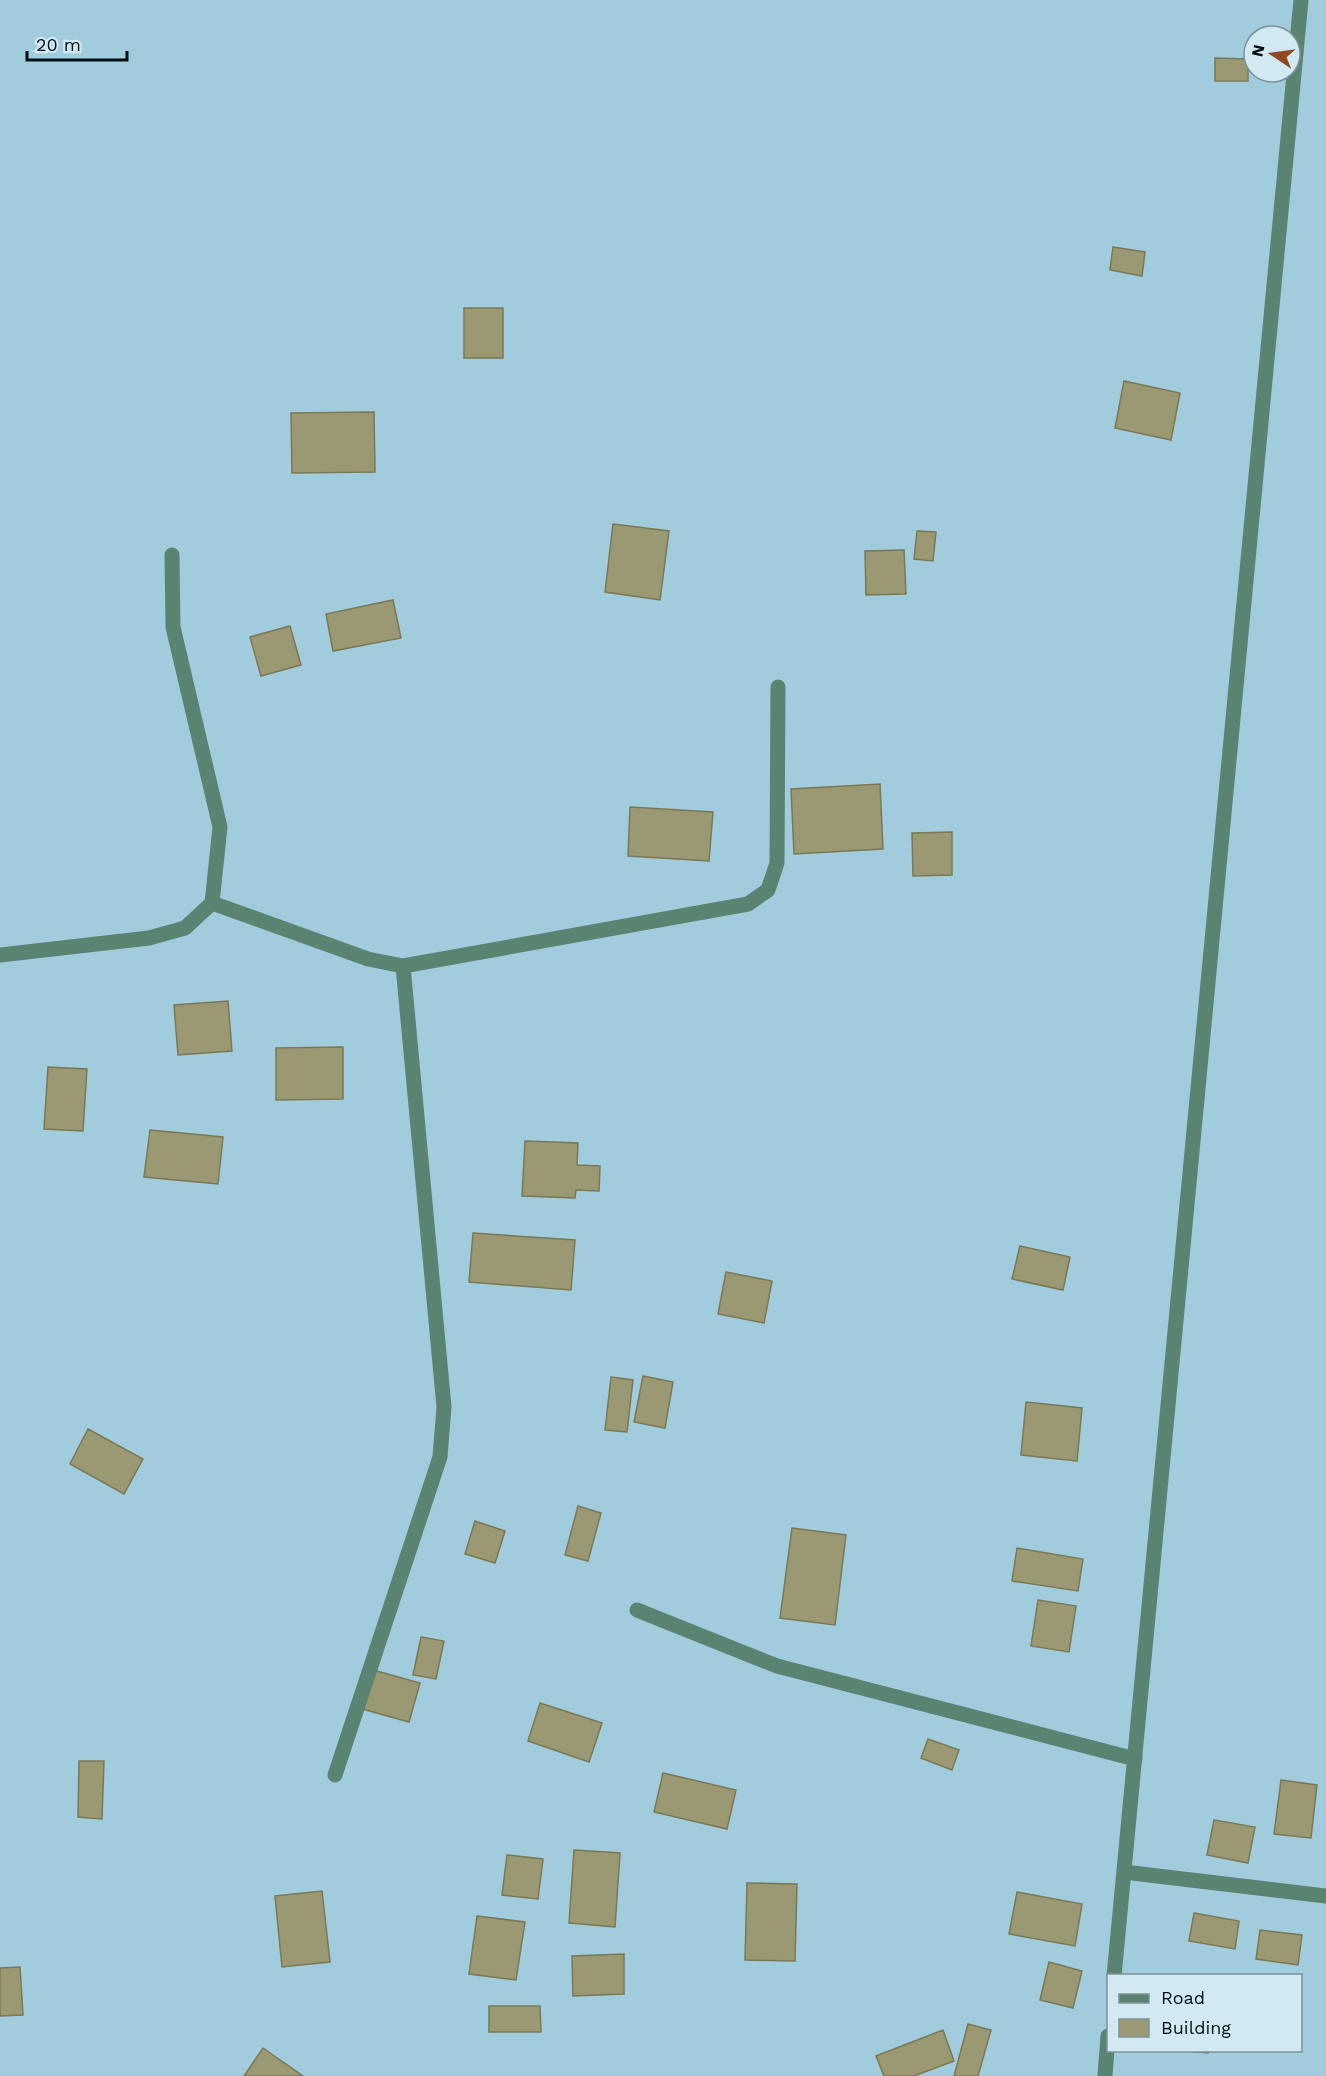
<svg xmlns="http://www.w3.org/2000/svg" width="1326" height="2076" viewBox="0 0 1326 2076" font-family="'Work Sans',sans-serif">
  <style>
    .building { fill: #9b9973; stroke: #7b7853; stroke-width: 1.5 }
    .lines { fill: none; stroke-linecap: round; stroke-linejoin: round }
    .minor { stroke: #5a8471; stroke-width: 15 }
  </style>
  <rect width="100%" height="100%" fill="#a0ccde"/>
  <path class="building" d="M 1215,58 L 1248,59 L 1248,81 L 1215,81 Z
    M 1113,247 L 1145,252 L 1142,276 L 1110,270 Z
    M 464,308 L 503,308 L 503,358 L 464,358 Z
    M 1124,381 L 1180,393 L 1171,440 L 1115,428 Z
    M 374,412 L 375,472 L 292,473 L 291,413 Z
    M 613,524 L 669,531 L 660,600 L 605,592 Z
    M 917,531 L 936,532 L 933,561 L 914,559 Z
    M 904,550 L 906,594 L 866,595 L 865,551 Z
    M 393,600 L 401,638 L 333,651 L 326,614 Z
    M 290,626 L 301,665 L 261,676 L 250,637 Z
    M 880,784 L 883,849 L 794,854 L 791,789 Z
    M 630,807 L 713,812 L 709,861 L 628,856 Z
    M 952,832 L 952,875 L 913,876 L 912,833 Z
    M 228,1001 L 232,1051 L 178,1055 L 174,1005 Z
    M 343,1047 L 343,1099 L 276,1100 L 276,1048 Z
    M 48,1067 L 87,1069 L 83,1131 L 44,1129 Z
    M 150,1130 L 223,1137 L 218,1184 L 144,1177 Z
    M 525,1141 L 578,1143 L 577,1165 L 600,1166 L 599,1191 L 576,1190 L 575,1198 L 522,1196 Z
    M 473,1233 L 575,1240 L 571,1290 L 469,1282 Z
    M 1020,1246 L 1070,1257 L 1063,1290 L 1012,1279 Z
    M 726,1272 L 772,1281 L 764,1323 L 718,1314 Z
    M 643,1376 L 673,1382 L 665,1428 L 634,1422 Z
    M 611,1377 L 633,1380 L 627,1432 L 605,1430 Z
    M 1026,1402 L 1082,1408 L 1077,1461 L 1021,1455 Z
    M 88,1429 L 143,1459 L 124,1494 L 70,1464 Z
    M 578,1506 L 601,1513 L 588,1561 L 565,1555 Z
    M 475,1521 L 505,1531 L 495,1563 L 465,1554 Z
    M 792,1528 L 846,1535 L 835,1625 L 780,1618 Z
    M 1017,1548 L 1083,1559 L 1078,1591 L 1012,1581 Z
    M 1038,1600 L 1076,1606 L 1069,1652 L 1031,1646 Z
    M 421,1637 L 444,1641 L 436,1679 L 413,1675 Z
    M 373,1670 L 420,1683 L 409,1722 L 362,1709 Z
    M 540,1703 L 602,1723 L 589,1762 L 528,1741 Z
    M 928,1739 L 959,1750 L 952,1770 L 921,1758 Z
    M 79,1761 L 104,1761 L 102,1819 L 78,1817 Z
    M 663,1773 L 736,1790 L 727,1829 L 654,1812 Z
    M 1281,1780 L 1317,1785 L 1311,1838 L 1274,1834 Z
    M 1214,1820 L 1255,1827 L 1248,1863 L 1207,1855 Z
    M 574,1850 L 620,1853 L 615,1927 L 569,1923 Z
    M 507,1855 L 543,1859 L 538,1899 L 502,1895 Z
    M 747,1883 L 797,1884 L 795,1961 L 745,1960 Z
    M 322,1891 L 330,1962 L 282,1967 L 275,1896 Z
    M 1017,1892 L 1082,1904 L 1075,1946 L 1009,1934 Z
    M 1194,1913 L 1239,1921 L 1235,1949 L 1189,1941 Z
    M 477,1916 L 525,1922 L 516,1980 L 469,1974 Z
    M 1260,1930 L 1302,1935 L 1298,1965 L 1256,1959 Z
    M 624,1954 L 624,1994 L 573,1996 L 572,1956 Z
    M 1049,1962 L 1082,1971 L 1073,2008 L 1040,2000 Z
    M 20,1967 L 23,2015 L 0,2016 L 0,1968 Z
    M 489,2006 L 540,2006 L 541,2032 L 489,2032 Z
    M 968,2024 L 991,2030 L 978,2076 L 954,2076 Z
    M 943,2030 L 954,2061 L 914,2076 L 884,2076 L 876,2056 Z
    M 263,2048 L 303,2076 L 244,2076 Z
    M 1177,2050 L 1208,2050 L 1208,2053 Z"/>
  <g class="lines">
    <path class="minor" d="M 212,903 L 368,959 L 403,966 L 748,904 L 768,890 L 777,863 L 778,687
      M 0,955 L 149,938 L 185,928 L 212,903 L 220,827 L 173,627 L 172,555
      M 637,1610 L 777,1666 L 1135,1759
      M 335,1775 L 440,1457 L 444,1407 L 403,966
      M 1124,1872 L 1326,1896
      M 1114,1976 L 1301,0
      M 1105,2076 L 1108,2036"/>
  </g>
  <rect x="1107" y="1974" width="195" height="78" fill="#d3e9f2" stroke="#7f9199" stroke-width="1.5"/>
  <rect x="1119" y="1994" width="30" height="9" fill="#5a8471" stroke="#7f9199" stroke-width="1.5"/>
  <text x="1161" y="2004" font-size="18" fill="#010e14">Road</text>
  <rect x="1119" y="2019" width="30" height="18" fill="#9b9973" stroke="#7f9199" stroke-width="1.5"/>
  <text x="1161" y="2034" font-size="18" fill="#010e14">Building</text>
  <g transform="translate(1272 54) rotate(283)"><circle r="28" fill="#d3e9f2" stroke="#7f9199" stroke-width="1.5"/>
  <path d="M0-4.5L10 22L0 15L-10 22Z" fill="#904825"/>
  <text y="-9" font-size="16" font-weight="bold" text-anchor="middle" fill="#010e14">N</text>
  </g>
  <path d="M27 51v9h100v-9" fill="none" stroke="#010e14" stroke-width="3"/>
  <text x="36" y="51" font-size="18" fill="#010e14" stroke="#d3e9f2" stroke-width="4.5" paint-order="stroke">20 m</text>
</svg>
